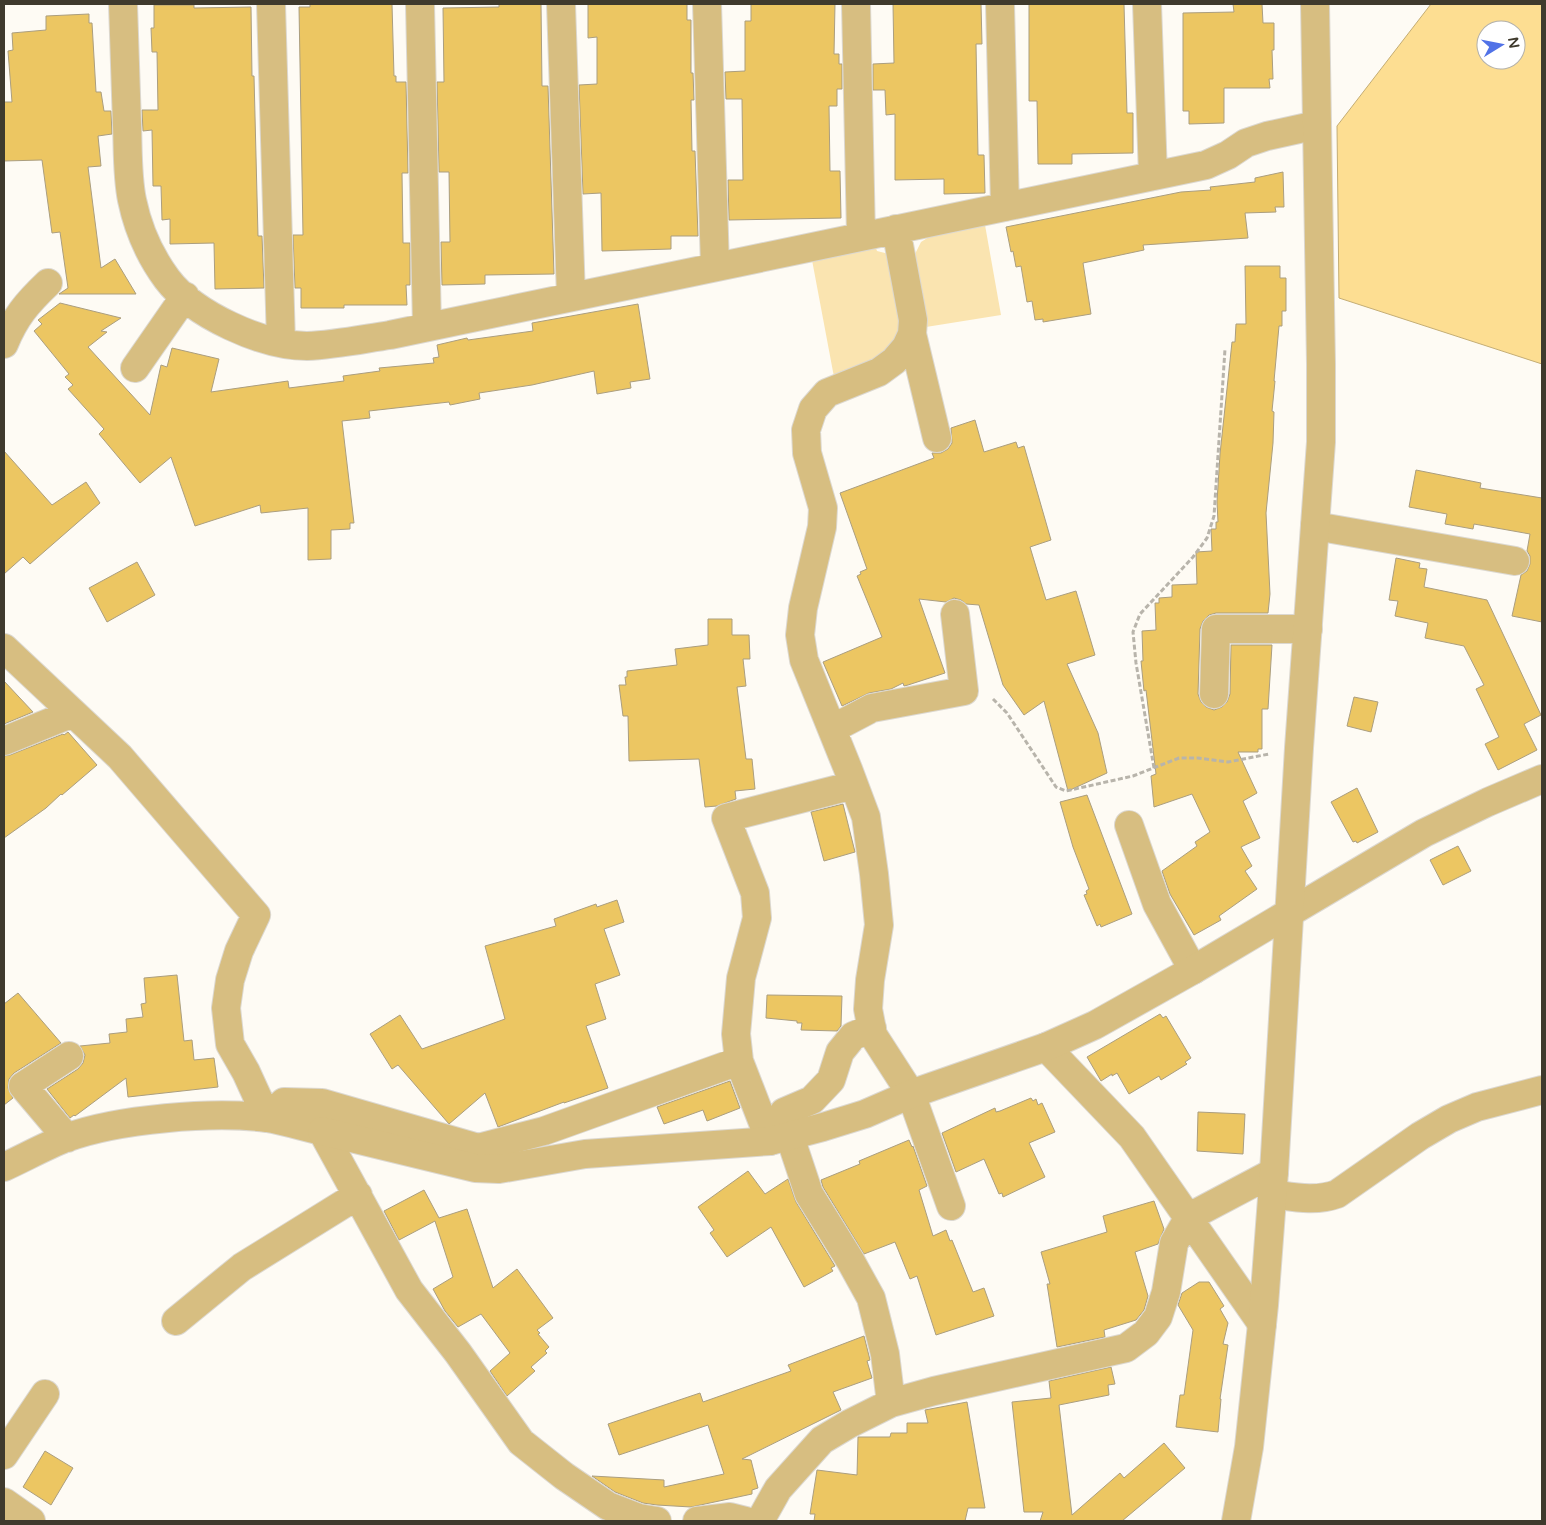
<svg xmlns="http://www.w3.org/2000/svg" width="1546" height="1525" viewBox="0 0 1546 1525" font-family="'Varela Round',sans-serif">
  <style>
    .green { fill: #fae4b0 }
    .water { fill: #fdde92; stroke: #c4ad74; fill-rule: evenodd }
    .building { fill: #ecc662; stroke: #ab9e7f }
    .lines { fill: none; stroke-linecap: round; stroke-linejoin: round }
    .minor-casing { stroke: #dcd8d0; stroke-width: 30 }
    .tertiary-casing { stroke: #dcd8d0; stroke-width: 30 }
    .path { stroke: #b8b4ab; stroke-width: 3; stroke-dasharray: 5 2.5; stroke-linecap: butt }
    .minor { stroke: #d7be81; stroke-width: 28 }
    .tertiary { stroke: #d7be81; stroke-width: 28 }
  </style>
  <rect width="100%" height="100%" fill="#fefbf4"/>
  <path class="green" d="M 985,225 L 1001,315 L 926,327 L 915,254 L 921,242 L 929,237 Z
    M 876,248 L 877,251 L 889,254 L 900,322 L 900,338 L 887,353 L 834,377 L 812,260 Z"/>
  <path class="water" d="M 1431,4 L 1542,4 L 1542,364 L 1339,298 L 1337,126 ZM 1486,30 L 1516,30 L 1516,60 L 1486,60 Z"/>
  <path class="building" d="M 310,4 L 392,4 L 394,76 L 396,76 L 396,82 L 406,82 L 408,173 L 402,173 L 403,243 L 410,243 L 410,285 L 406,285 L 407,305 L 344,305 L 344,308 L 301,308 L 301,288 L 295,288 L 293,235 L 303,235 L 299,7 L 310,7 Z
    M 499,4 L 541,4 L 542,86 L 548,86 L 554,274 L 485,275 L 485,284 L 442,285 L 441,242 L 450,242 L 449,172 L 439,172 L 437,82 L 444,82 L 443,8 L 499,7 Z
    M 588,4 L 687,4 L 687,20 L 691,20 L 691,73 L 693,73 L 694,100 L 691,100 L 692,151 L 695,151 L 698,236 L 671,236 L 671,249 L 602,251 L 601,193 L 583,194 L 579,85 L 597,84 L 597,37 L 588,38 Z
    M 751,4 L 835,4 L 834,54 L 839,54 L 839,64 L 842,64 L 842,89 L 837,89 L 837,106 L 829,106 L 830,171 L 840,171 L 841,218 L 729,220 L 728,180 L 743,180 L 742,99 L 726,99 L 725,72 L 745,71 L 745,21 L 751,21 Z
    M 893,4 L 981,4 L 982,44 L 976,44 L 978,155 L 984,155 L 985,193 L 944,194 L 944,179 L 895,180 L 895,114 L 886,115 L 885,90 L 873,90 L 873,64 L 894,63 Z
    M 1029,4 L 1124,4 L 1127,113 L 1133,113 L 1133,153 L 1072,154 L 1072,164 L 1038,164 L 1037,101 L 1029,101 Z
    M 1233,4 L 1262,4 L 1263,23 L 1274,23 L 1274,50 L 1272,50 L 1273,79 L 1269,79 L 1270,88 L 1224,88 L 1224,123 L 1189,124 L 1189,111 L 1183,111 L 1183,13 L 1234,12 Z
    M 154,5 L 194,5 L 194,8 L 251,7 L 252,76 L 254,76 L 258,236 L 262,236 L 264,288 L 215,289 L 214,243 L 170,244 L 170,219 L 162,220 L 161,186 L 153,186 L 152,130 L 143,131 L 142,110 L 158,110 L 157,52 L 152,52 L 151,28 L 154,28 Z
    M 89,14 L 89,23 L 92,23 L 96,92 L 101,92 L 104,111 L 111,111 L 112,134 L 98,136 L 101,166 L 88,167 L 101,268 L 115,259 L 136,294 L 59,294 L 68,288 L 60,232 L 52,233 L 42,160 L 4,161 L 4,102 L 12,102 L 8,51 L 13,50 L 12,33 L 46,30 L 46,16 Z
    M 1283,172 L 1284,207 L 1275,207 L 1276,212 L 1245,213 L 1248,238 L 1143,245 L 1144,250 L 1083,263 L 1091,314 L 1043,322 L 1043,319 L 1035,320 L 1032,301 L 1027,302 L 1021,266 L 1016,267 L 1013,251 L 1011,252 L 1006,227 L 1181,192 L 1211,190 L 1210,187 L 1255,182 L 1255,178 Z
    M 1245,266 L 1280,266 L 1280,278 L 1286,278 L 1286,311 L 1282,311 L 1282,326 L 1279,326 L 1274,381 L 1275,381 L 1272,411 L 1274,412 L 1273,443 L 1266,513 L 1270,594 L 1268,613 L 1216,613 L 1209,615 L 1203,621 L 1200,629 L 1198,694 L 1201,702 L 1206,707 L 1214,710 L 1222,707 L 1227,702 L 1230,694 L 1231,645 L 1272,645 L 1268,709 L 1262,709 L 1262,749 L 1258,749 L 1258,752 L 1238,752 L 1257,793 L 1243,801 L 1260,838 L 1241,847 L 1252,866 L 1245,871 L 1257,889 L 1219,916 L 1221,920 L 1194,935 L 1170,894 L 1162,871 L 1197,846 L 1195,842 L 1210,832 L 1192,794 L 1154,807 L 1151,776 L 1156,774 L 1146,690 L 1144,691 L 1141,661 L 1143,661 L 1142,631 L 1156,630 L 1155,603 L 1159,603 L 1159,598 L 1172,597 L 1172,585 L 1197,584 L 1196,552 L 1212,551 L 1211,529 L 1216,529 L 1216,522 L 1218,522 L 1217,502 L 1220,454 L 1232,342 L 1235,342 L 1236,324 L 1246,324 Z
    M 60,303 L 121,318 L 101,331 L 107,332 L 88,347 L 150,415 L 161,365 L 167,367 L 172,348 L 219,359 L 211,392 L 288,381 L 289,388 L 344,381 L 343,376 L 380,371 L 379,368 L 434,363 L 433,358 L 439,357 L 437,345 L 467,338 L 468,340 L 533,331 L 532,323 L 638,304 L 650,379 L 630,382 L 631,388 L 597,394 L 594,371 L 532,385 L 479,393 L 480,399 L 450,405 L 449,402 L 369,411 L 370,418 L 342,421 L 354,523 L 350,523 L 350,529 L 331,530 L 331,559 L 308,560 L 308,508 L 261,513 L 260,505 L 195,526 L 171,457 L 140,483 L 99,434 L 104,429 L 68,389 L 73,385 L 65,377 L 69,374 L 34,331 L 42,324 L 38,320 Z
    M 975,420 L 984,452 L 1016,442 L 1018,448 L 1024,446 L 1051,540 L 1030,547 L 1046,600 L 1076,591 L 1095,655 L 1067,664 L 1098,733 L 1107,773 L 1068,791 L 1044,701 L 1024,715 L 1003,685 L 979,605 L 966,604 L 961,600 L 954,598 L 946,602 L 919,599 L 945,673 L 908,685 L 904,686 L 903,683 L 891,689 L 869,693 L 842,706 L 823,662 L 882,637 L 857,576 L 861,574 L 860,572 L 867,569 L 840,493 L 934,458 L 932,453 L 941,453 L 948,449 L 952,443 L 951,428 Z
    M 4,451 L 52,505 L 86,482 L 100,503 L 30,564 L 23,557 L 4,574 Z
    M 1416,470 L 1481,483 L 1480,488 L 1542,498 L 1542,622 L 1512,616 L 1521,575 L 1527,571 L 1530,564 L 1530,556 L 1527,551 L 1530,534 L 1474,524 L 1473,529 L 1445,524 L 1447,514 L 1409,507 Z
    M 1396,558 L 1420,563 L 1419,568 L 1427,569 L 1424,587 L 1487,600 L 1541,715 L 1524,724 L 1537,750 L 1498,770 L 1485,744 L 1499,737 L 1476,689 L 1484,685 L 1464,646 L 1425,638 L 1428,623 L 1395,616 L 1398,601 L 1389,600 Z
    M 137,562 L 155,595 L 107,622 L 89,588 Z
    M 708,619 L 732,619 L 732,635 L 749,635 L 750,659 L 743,659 L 746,686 L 737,687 L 746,759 L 752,759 L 755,789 L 735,791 L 736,799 L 717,806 L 705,807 L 699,759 L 629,761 L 628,716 L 623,716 L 619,685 L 626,685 L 625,677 L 627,677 L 627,671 L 677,665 L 675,649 L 708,645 Z
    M 4,681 L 33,712 L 4,724 Z
    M 1354,697 L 1378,702 L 1371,732 L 1347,726 Z
    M 68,732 L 97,765 L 62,795 L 61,794 L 46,808 L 4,838 L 4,756 L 10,755 L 63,734 L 64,735 Z
    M 1357,788 L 1378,832 L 1357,843 L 1356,841 L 1353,842 L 1331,802 Z
    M 1087,795 L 1132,914 L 1101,927 L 1100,924 L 1097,926 L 1084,895 L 1087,894 L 1086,891 L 1089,889 L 1073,847 L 1060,802 Z
    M 843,804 L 855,852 L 824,861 L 811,812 Z
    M 1458,846 L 1471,871 L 1443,885 L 1430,860 Z
    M 617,900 L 624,922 L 604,929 L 620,975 L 595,984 L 606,1019 L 586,1026 L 608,1088 L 564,1103 L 564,1102 L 498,1127 L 485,1093 L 449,1124 L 398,1065 L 392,1069 L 370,1034 L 400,1015 L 422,1049 L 505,1019 L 485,946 L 556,926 L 554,919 L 596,904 L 597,907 Z
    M 177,975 L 184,1041 L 192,1040 L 194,1060 L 214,1058 L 218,1087 L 128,1097 L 126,1078 L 75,1116 L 74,1115 L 70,1118 L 47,1089 L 78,1069 L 83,1063 L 85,1055 L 80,1046 L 110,1043 L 109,1034 L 127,1032 L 126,1019 L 143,1017 L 141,1004 L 146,1003 L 144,978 Z
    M 18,993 L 61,1043 L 14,1073 L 9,1079 L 8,1088 L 13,1098 L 4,1105 L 4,1004 Z
    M 767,995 L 842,996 L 841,1026 L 837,1031 L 801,1030 L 802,1023 L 797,1023 L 797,1021 L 766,1018 Z
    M 1160,1014 L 1163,1018 L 1166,1016 L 1191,1058 L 1185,1062 L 1187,1064 L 1161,1080 L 1159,1076 L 1129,1094 L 1117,1073 L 1112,1076 L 1112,1074 L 1101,1081 L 1087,1057 Z
    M 730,1081 L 740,1108 L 707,1121 L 703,1110 L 664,1124 L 657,1107 Z
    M 1031,1098 L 1033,1101 L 1036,1099 L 1038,1105 L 1042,1103 L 1055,1132 L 1029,1143 L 1045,1177 L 1003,1197 L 1002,1193 L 999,1194 L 984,1159 L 956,1172 L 942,1133 L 995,1108 L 996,1112 L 1000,1111 Z
    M 1198,1112 L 1245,1114 L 1243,1154 L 1197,1151 Z
    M 909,1140 L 912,1147 L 913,1146 L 927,1186 L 919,1190 L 933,1236 L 946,1230 L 950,1241 L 952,1240 L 973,1292 L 984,1288 L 994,1316 L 936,1335 L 917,1276 L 910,1279 L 895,1242 L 864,1254 L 823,1187 L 821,1180 L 860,1164 L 859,1161 Z
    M 748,1171 L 765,1194 L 788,1179 L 796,1202 L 835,1266 L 831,1268 L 833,1271 L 804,1287 L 771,1227 L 727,1257 L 710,1233 L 714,1230 L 698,1207 Z
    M 424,1190 L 439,1218 L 467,1209 L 493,1288 L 517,1269 L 553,1318 L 537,1330 L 540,1333 L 538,1334 L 549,1347 L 545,1351 L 547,1353 L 531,1367 L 535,1371 L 507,1396 L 490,1371 L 510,1353 L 481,1314 L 458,1327 L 445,1311 L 433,1289 L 453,1277 L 435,1221 L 399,1240 L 384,1211 Z
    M 1154,1201 L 1164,1229 L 1158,1244 L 1135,1252 L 1148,1296 L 1144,1310 L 1136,1320 L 1104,1330 L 1105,1337 L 1057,1347 L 1047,1284 L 1050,1284 L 1041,1252 L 1107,1232 L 1103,1216 Z
    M 1199,1282 L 1209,1282 L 1224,1306 L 1220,1309 L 1228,1323 L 1223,1344 L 1228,1345 L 1220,1399 L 1221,1399 L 1218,1432 L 1176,1427 L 1180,1395 L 1184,1395 L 1193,1330 L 1178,1305 L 1182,1293 Z
    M 864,1336 L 870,1360 L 867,1361 L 872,1378 L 833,1392 L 841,1410 L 742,1459 L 751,1460 L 758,1488 L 752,1490 L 752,1494 L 691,1507 L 657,1505 L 643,1503 L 615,1492 L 592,1476 L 664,1480 L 664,1487 L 724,1474 L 708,1425 L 619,1455 L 608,1424 L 700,1393 L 703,1402 L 791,1371 L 788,1365 Z
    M 1111,1367 L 1115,1384 L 1108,1385 L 1109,1395 L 1059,1405 L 1072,1515 L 1120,1473 L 1124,1478 L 1164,1443 L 1185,1468 L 1122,1521 L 1040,1521 L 1043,1512 L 1024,1512 L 1012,1402 L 1051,1398 L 1049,1381 Z
    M 967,1402 L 985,1508 L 968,1508 L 965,1521 L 814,1521 L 815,1514 L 810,1514 L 817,1470 L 857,1475 L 858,1437 L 890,1437 L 891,1433 L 907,1433 L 907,1423 L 928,1423 L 925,1410 Z
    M 45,1451 L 73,1468 L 51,1505 L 23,1487 Z"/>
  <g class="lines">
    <defs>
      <path id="minor" d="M 123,4 C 124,44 126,84 127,125 C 128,149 127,176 132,200 C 138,229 150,256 167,279 C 194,315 263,346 307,346 C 335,345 363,339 390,335 L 1206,165 L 1228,155 L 1246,143 L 1267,136 L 1317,125
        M 271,4 L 281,342
        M 420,4 L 427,327
        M 561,4 L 571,297
        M 707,4 L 715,267
        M 856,4 L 861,236
        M 1000,4 L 1005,207
        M 1147,4 L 1153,176
        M 896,229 L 913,320 L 912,334 L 906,347 L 894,361 L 879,372 L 827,393 L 813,409 L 806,430 L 807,453 L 823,508 L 822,527 L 803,608 L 800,635 L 804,660 L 848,769 L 866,817 L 874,874 L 879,925 L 870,980 L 868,1009 L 873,1035 L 911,1094 L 951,1206
        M 912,334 L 937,438
        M 4,344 C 15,317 27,303 48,283
        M 135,368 L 185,296
        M 1315,526 L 1515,561
        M 4,648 L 120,757 L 256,915 L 239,951 L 230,980 L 226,1008 L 230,1044 L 246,1072 L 267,1118 L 284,1102 L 322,1103 L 478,1148 L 544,1131 L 739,1061
        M 1214,694 L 1216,629 L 1308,629
        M 832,729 L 872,708 L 964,691 L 955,614
        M 4,741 L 73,713
        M 1129,825 L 1157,904 L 1193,970
        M 1289,913 L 1424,833 L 1488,802 L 1542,779
        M 872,1028 L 853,1036 L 840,1052 L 831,1080 L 812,1100 L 784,1112 L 790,1137 L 809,1194 L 850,1260 L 871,1298 L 885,1354 L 891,1403
        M 1046,1047 L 1132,1137 L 1262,1324
        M 67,1138 L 23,1086 L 69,1056
        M 770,1141 L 739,1061 L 736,1034 L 741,978 L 757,918 L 755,893 L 726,818 L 854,785
        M 4,1167 C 24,1158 45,1146 66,1138 C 117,1119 213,1111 267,1118 C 285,1121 304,1127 322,1131 L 409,1290 L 458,1353 L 521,1442 L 564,1476 L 608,1506 L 639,1518 L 657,1521
        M 1272,1194 C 1294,1197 1315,1202 1337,1194 L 1420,1136 L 1449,1119 L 1477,1107 L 1542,1090
        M 176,1321 L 242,1267 L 358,1195
        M 4,1455 L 45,1394
        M 4,1502 L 31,1521
        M 697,1521 L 730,1517 L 746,1521
        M 760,1521 L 778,1489 L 822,1440 L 849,1424 L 891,1403 L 934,1391 L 1126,1348 L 1146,1333 L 1158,1317 L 1166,1292 L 1174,1243 L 1189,1217 L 1274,1172"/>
      <path id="tertiary" d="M 322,1131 L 475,1168 L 499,1169 L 585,1154 L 770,1141 L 823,1127 L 865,1114 L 911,1094 L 1046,1047 L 1095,1025 L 1193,970 L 1289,913
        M 1236,1521 L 1249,1447 L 1264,1305 L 1274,1172 L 1299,748 L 1321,442 L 1321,364 L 1315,4"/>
    </defs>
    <use href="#minor" class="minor-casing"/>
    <use href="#tertiary" class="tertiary-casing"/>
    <path class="path" d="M 993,699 L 1007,713 L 1056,787 L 1066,791 L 1133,776 L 1179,758 L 1198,758 L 1228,762 L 1269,754
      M 1154,768 L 1136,663 L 1133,632 L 1140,614 L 1193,557 L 1207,538 L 1214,516 L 1225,349"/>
    <use href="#minor" class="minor"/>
    <use href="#tertiary" class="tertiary"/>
  </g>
  <rect width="1546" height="1525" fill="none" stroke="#3f3a2d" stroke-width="10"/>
  <g transform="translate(1501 45) rotate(80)"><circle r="24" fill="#ffffff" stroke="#b2b0ab"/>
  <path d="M0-4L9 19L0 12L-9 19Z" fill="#5172e7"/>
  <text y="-8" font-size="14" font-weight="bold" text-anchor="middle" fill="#3f3a2d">N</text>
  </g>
</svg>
